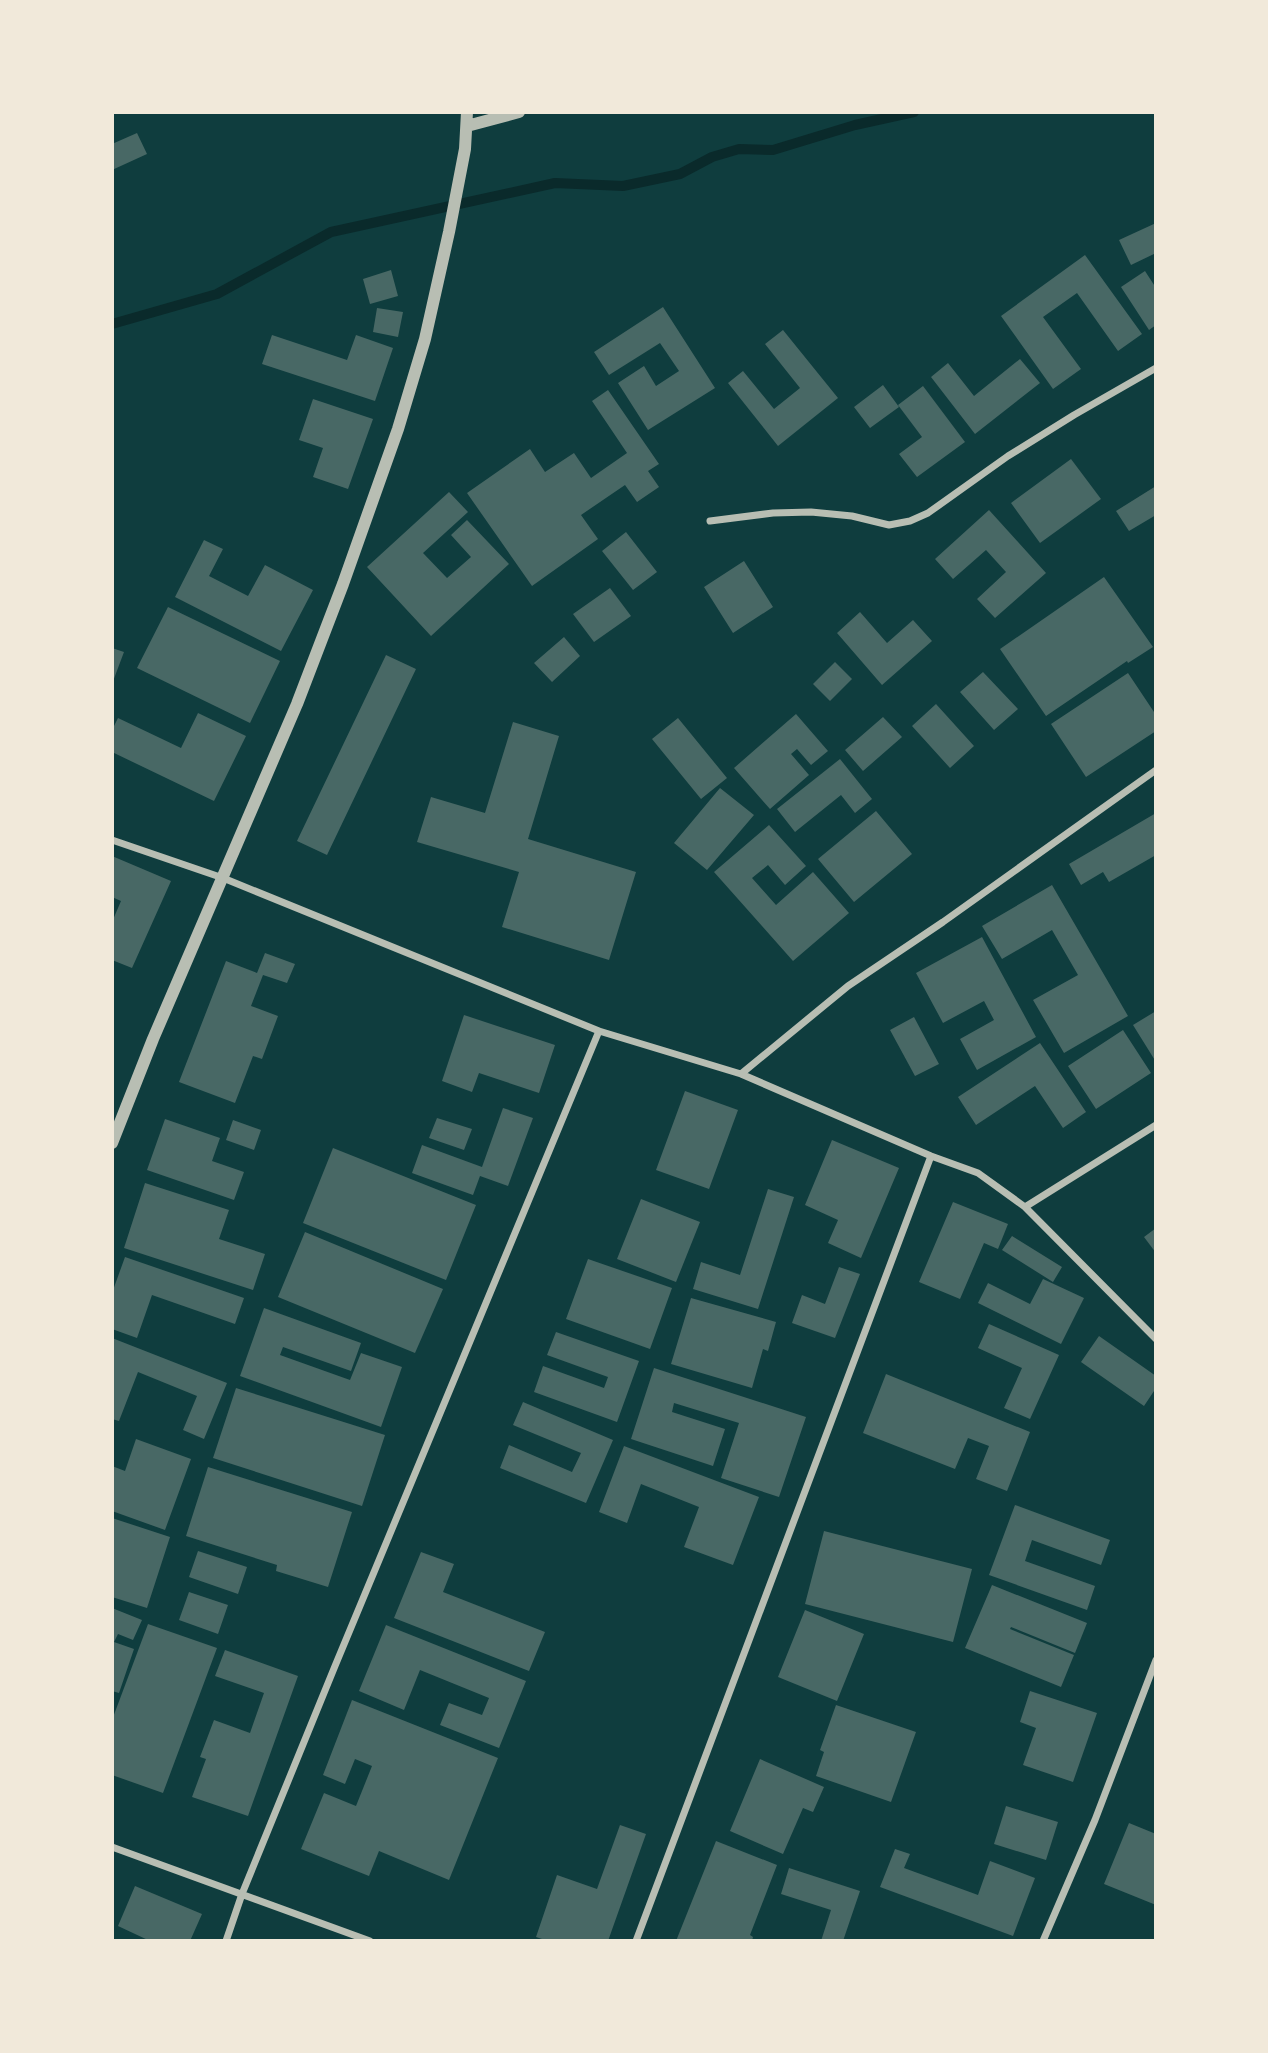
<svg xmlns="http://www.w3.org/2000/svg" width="1268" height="2053" viewBox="0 0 1268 2053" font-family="Commissioner,sans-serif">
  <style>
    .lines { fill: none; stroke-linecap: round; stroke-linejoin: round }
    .stream { stroke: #0a2a2b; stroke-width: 10 }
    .building { fill: #486865 }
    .minor { stroke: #b8beb3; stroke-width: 7 }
    .tertiary { stroke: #b8beb3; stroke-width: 12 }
  </style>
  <rect width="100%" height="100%" fill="#0f3d3e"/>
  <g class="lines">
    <path class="stream" d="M 112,324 L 217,294 L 331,232 L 555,183 L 623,186 L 680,174 L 712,157 L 739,149 L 773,150 L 855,125 L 914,112"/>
  </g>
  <path class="building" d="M 137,133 L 147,154 L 112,170 L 112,144 Z
    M 1156,223 L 1156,253 L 1131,265 L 1119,240 Z
    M 1085,255 L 1142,334 L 1118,351 L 1077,293 L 1043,317 L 1081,369 L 1053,389 L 1001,316 Z
    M 391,270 L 398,296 L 370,304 L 363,279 Z
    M 1145,271 L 1156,288 L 1156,325 L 1149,330 L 1121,287 Z
    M 663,307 L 715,388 L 648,430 L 618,383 L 644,366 L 656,386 L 679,371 L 660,343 L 609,375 L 594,352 Z
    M 377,308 L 403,312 L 398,337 L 373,332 Z
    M 783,330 L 838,398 L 778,446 L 728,383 L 743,371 L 774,409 L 800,388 L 765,344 Z
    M 272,335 L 347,360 L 356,335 L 393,348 L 375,401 L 262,364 Z
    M 1020,359 L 1040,383 L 975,434 L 931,377 L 948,363 L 974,396 Z
    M 883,385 L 899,407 L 870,428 L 854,407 Z
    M 923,386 L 965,442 L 917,477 L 899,454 L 922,437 L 898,405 Z
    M 608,390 L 659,464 L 648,471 L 659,487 L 637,502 L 625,485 L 581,515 L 598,539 L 532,586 L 467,493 L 530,449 L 545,472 L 574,453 L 591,478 L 627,453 L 592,401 Z
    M 313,399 L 373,419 L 348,489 L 313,477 L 323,448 L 299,440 Z
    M 1071,459 L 1101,499 L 1040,543 L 1011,503 Z
    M 1156,486 L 1156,515 L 1129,531 L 1116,511 Z
    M 449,492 L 468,512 L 423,553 L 447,578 L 471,557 L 451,535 L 467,520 L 509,564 L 431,636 L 367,567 Z
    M 989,510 L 1046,573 L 995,618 L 977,599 L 1006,572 L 986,550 L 953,579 L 935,559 Z
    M 626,532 L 657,572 L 633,590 L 602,551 Z
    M 204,540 L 223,549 L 209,576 L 248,596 L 265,565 L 313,590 L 281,651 L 175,597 Z
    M 744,561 L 773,607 L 733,633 L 704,587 Z
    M 1104,577 L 1153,647 L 1128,663 L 1127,661 L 1046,716 L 1000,649 Z
    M 610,588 L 631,616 L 594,642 L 573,614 Z
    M 168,607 L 280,661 L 250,723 L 137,668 Z
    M 860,612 L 887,643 L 913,620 L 932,641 L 882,685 L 837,633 Z
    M 564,637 L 580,656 L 552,682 L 534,663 Z
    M 112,648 L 124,652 L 112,684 Z
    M 386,655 L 416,669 L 327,855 L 297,841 Z
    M 835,662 L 852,679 L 830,701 L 813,684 Z
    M 983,672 L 1018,709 L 994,730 L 960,692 Z
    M 1128,673 L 1156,715 L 1156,731 L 1086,777 L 1051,724 Z
    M 936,704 L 974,746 L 950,768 L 912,726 Z
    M 198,713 L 246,736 L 214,801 L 112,752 L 112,730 L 118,718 L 181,748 Z
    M 796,714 L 828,751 L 811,765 L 797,749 L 791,754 L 809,775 L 770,809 L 734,768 Z
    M 883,717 L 902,737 L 863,771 L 845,750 Z
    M 678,718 L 727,778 L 701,799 L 652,739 Z
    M 513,722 L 559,736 L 528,839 L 636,872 L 609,960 L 502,927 L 519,872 L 417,842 L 431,797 L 485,813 Z
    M 840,759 L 872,799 L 855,813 L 841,795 L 795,832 L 777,809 Z
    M 720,788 L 754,815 L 707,870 L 674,843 Z
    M 876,811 L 912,854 L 854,902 L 818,859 Z
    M 1156,813 L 1156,855 L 1109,882 L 1103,872 L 1081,885 L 1069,864 Z
    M 769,825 L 806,866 L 785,885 L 768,865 L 752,878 L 776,905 L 813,872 L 849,913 L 793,961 L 714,872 Z
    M 112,856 L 171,881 L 132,968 L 112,960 L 112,922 L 121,901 L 112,897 Z
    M 1052,885 L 1128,1016 L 1064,1053 L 1033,1000 L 1078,975 L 1052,930 L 1002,959 L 982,926 Z
    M 982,937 L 1036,1037 L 977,1070 L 960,1039 L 994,1020 L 984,1001 L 943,1023 L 916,973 Z
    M 265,953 L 295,964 L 287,983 L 263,975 L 251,1006 L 278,1016 L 262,1059 L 253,1056 L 235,1103 L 179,1082 L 226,961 L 257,973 Z
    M 1156,1011 L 1156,1062 L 1133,1025 Z
    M 464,1015 L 555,1045 L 539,1093 L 479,1073 L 472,1092 L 442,1081 Z
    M 914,1017 L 939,1064 L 915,1076 L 890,1030 Z
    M 1123,1030 L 1151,1073 L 1096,1109 L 1068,1066 Z
    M 1040,1043 L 1086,1112 L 1063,1128 L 1035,1086 L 976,1125 L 958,1097 Z
    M 685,1091 L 738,1110 L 709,1189 L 656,1170 Z
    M 503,1108 L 533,1118 L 508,1186 L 480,1176 L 473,1195 L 412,1173 L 422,1145 L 482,1167 Z
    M 437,1118 L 472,1129 L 464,1150 L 429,1138 Z
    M 165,1119 L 220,1138 L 212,1161 L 244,1172 L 234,1200 L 147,1170 Z
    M 233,1120 L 261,1130 L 254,1150 L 226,1140 Z
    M 832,1140 L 899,1168 L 861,1258 L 828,1243 L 838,1220 L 805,1205 Z
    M 333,1148 L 476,1205 L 446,1280 L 303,1223 Z
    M 145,1183 L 229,1210 L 219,1239 L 265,1254 L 253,1290 L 124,1248 Z
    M 768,1189 L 794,1197 L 758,1309 L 693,1289 L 701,1262 L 740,1275 Z
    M 641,1199 L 700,1222 L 676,1282 L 617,1259 Z
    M 953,1202 L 1008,1224 L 998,1249 L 984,1243 L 960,1299 L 919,1282 Z
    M 1156,1228 L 1156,1253 L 1144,1237 Z
    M 305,1232 L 443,1289 L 415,1353 L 278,1297 Z
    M 1012,1236 L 1062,1267 L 1053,1282 L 1002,1250 Z
    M 125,1257 L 244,1298 L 235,1324 L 152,1295 L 137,1338 L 112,1329 L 112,1293 Z
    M 588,1259 L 672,1288 L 650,1349 L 566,1319 Z
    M 839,1267 L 860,1274 L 835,1338 L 792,1323 L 802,1295 L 825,1304 Z
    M 1043,1279 L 1084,1298 L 1061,1344 L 978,1303 L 988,1283 L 1030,1304 Z
    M 691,1298 L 776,1322 L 768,1351 L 763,1349 L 752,1388 L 671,1364 Z
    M 264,1308 L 361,1343 L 351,1371 L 283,1347 L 280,1355 L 350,1380 L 361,1353 L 402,1367 L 381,1427 L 240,1376 Z
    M 989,1324 L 1059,1355 L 1030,1419 L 1004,1408 L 1022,1368 L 978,1348 Z
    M 556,1332 L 639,1361 L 617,1422 L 534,1392 L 543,1366 L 604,1388 L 608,1377 L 547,1355 Z
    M 1099,1336 L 1156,1376 L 1156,1388 L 1144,1406 L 1081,1362 Z
    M 112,1338 L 227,1383 L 204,1439 L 183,1430 L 197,1396 L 138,1372 L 119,1421 L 112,1419 Z
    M 654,1368 L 806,1417 L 779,1497 L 721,1478 L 739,1423 L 674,1403 L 672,1412 L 725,1429 L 713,1466 L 631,1439 Z
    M 886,1374 L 1030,1432 L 1007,1491 L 976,1479 L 989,1446 L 968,1438 L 955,1469 L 863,1433 Z
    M 236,1388 L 385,1435 L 362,1506 L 213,1458 Z
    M 523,1402 L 613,1440 L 586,1503 L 500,1468 L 509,1445 L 572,1472 L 581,1453 L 513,1425 Z
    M 136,1439 L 191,1459 L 165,1530 L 112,1511 L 112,1466 L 125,1471 Z
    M 624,1446 L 759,1497 L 733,1565 L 684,1547 L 699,1507 L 641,1484 L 627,1523 L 599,1512 Z
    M 208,1467 L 352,1512 L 328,1587 L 276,1571 L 277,1565 L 186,1536 Z
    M 1015,1505 L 1110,1540 L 1101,1565 L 1032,1540 L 1025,1561 L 1095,1586 L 1087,1610 L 989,1575 Z
    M 112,1518 L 170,1537 L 147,1608 L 112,1597 Z
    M 824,1531 L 972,1569 L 953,1642 L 805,1604 Z
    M 198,1551 L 247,1567 L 238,1594 L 189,1577 Z
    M 421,1552 L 454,1564 L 443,1592 L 545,1632 L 529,1671 L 394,1618 Z
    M 992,1585 L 1087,1623 L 1075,1653 L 1011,1627 L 1010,1629 L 1074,1655 L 1061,1687 L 965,1648 Z
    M 189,1592 L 228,1605 L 218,1634 L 179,1620 Z
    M 112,1608 L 142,1620 L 133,1640 L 118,1634 L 114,1642 L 134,1649 L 119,1693 L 112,1691 Z
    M 805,1610 L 864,1634 L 837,1701 L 778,1677 Z
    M 148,1624 L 217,1648 L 163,1793 L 112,1775 L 112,1720 Z
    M 386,1625 L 526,1681 L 499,1748 L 440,1725 L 449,1703 L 482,1715 L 489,1698 L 420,1670 L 404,1710 L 359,1691 Z
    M 225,1650 L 298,1676 L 248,1816 L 192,1797 L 206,1759 L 200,1757 L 214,1720 L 250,1733 L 264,1693 L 215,1676 Z
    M 1030,1691 L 1097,1713 L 1073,1782 L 1023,1765 L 1036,1728 L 1020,1722 Z
    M 352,1700 L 498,1758 L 449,1880 L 379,1851 L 369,1876 L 301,1849 L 324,1793 L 356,1806 L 372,1766 L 355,1759 L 345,1784 L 323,1775 Z
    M 836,1705 L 916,1732 L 891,1802 L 816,1776 L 824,1752 L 820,1750 Z
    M 760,1759 L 824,1787 L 813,1812 L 803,1808 L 783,1854 L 730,1831 Z
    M 1006,1806 L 1058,1822 L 1046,1860 L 994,1844 Z
    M 1129,1823 L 1156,1834 L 1156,1905 L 1104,1884 Z
    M 620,1825 L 646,1834 L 608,1941 L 548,1941 L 536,1937 L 557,1875 L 597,1889 Z
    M 716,1841 L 777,1865 L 750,1935 L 753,1937 L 752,1941 L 676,1941 Z
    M 895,1849 L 910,1854 L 904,1868 L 978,1895 L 990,1861 L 1035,1878 L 1013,1936 L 880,1887 Z
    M 789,1868 L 860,1891 L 843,1941 L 821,1941 L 831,1910 L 781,1894 Z
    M 135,1886 L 202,1914 L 190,1941 L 150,1941 L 118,1926 Z"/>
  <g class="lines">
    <path class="minor" d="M 710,521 L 773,513 L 811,512 L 852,516 L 889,525 L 910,521 L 928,513 L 1008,456 L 1074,415 L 1156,368
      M 112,840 L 223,878 L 599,1031 L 741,1074 L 931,1156 L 978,1173 L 1025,1207 L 1156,1339
      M 741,1074 L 848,986 L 943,922 L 1156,770
      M 1025,1207 L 1156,1125
      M 112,1847 L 370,1941
      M 226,1941 L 242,1894 L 335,1666 L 599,1031
      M 636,1941 L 931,1156
      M 1043,1941 L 1095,1820 L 1156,1660"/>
    <path class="tertiary" d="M 467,126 L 519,112
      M 112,1143 L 153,1039 L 297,704 L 343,584 L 398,429 L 425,339 L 449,232 L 465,149 L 467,112"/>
  </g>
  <rect width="1268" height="2053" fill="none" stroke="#f1e9da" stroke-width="228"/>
</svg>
